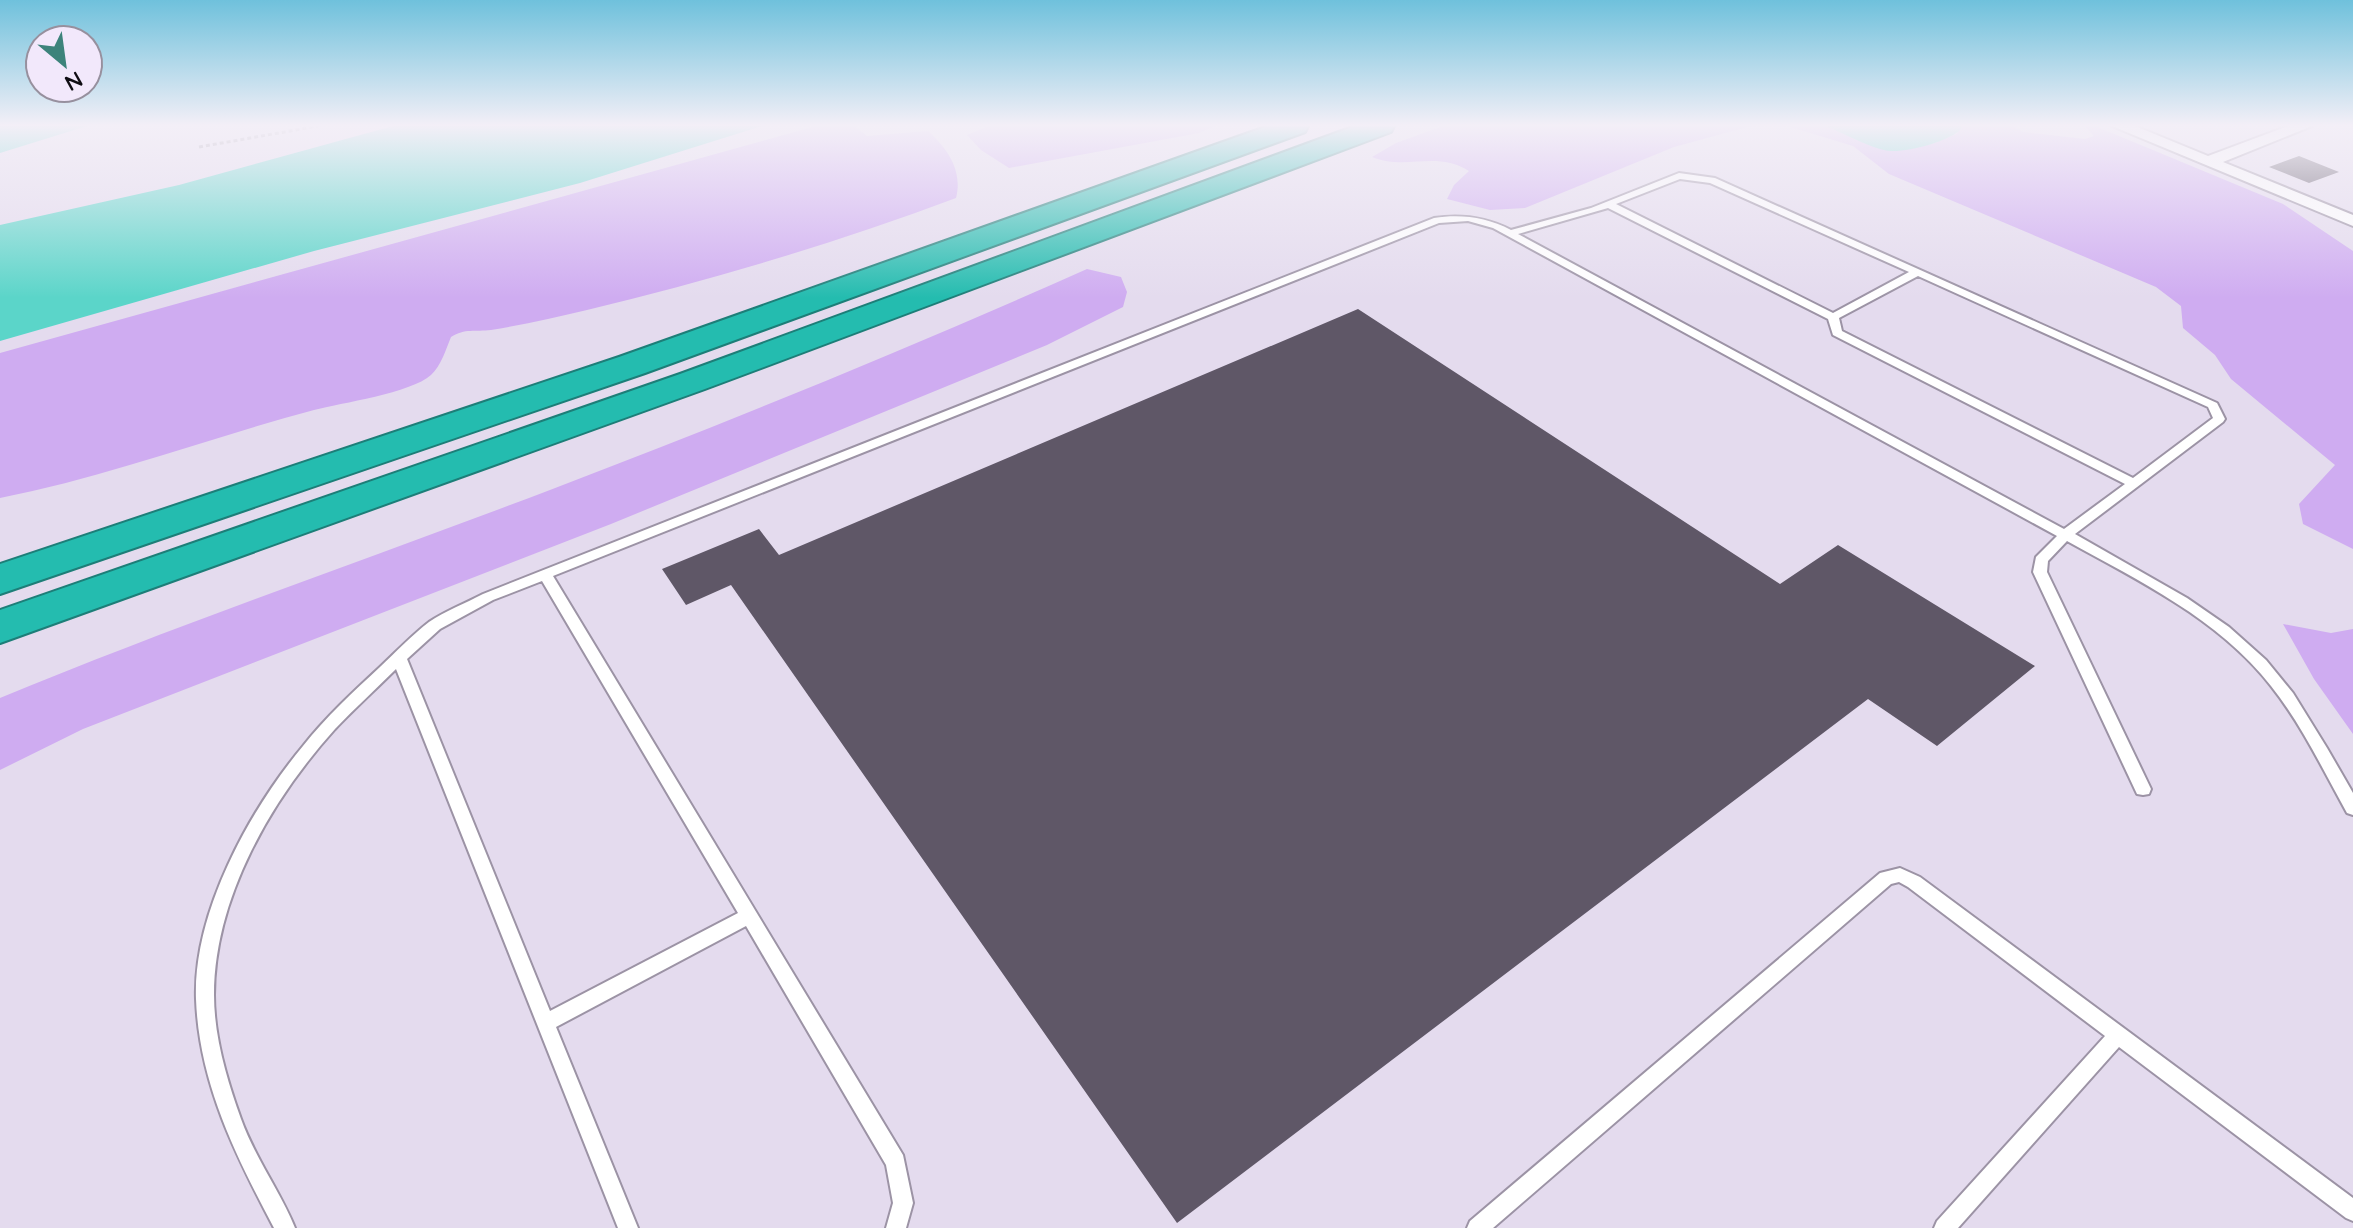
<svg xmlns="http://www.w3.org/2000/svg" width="2353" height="1228" viewBox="0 0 2353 1228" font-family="Quicksand,sans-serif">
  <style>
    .green { fill: #cfacf1 }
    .water { fill: #5bd5c9 }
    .building { fill: #5f5767 }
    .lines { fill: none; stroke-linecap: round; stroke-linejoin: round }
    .lane-casing { stroke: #9c93a5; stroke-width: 4 }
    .street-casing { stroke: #9c93a5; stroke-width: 4 }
    .highway-casing { stroke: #1d7e78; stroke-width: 4 }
    .path { stroke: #898390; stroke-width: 3; stroke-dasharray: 4 3; stroke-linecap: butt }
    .lane { fill: #fff; fill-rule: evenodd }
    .street { fill: #fff; fill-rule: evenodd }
    .highway { fill: #24bcaf; fill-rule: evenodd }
  </style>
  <rect width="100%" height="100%" fill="#e4dbee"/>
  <path class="green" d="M 816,126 L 854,126 L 867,136 L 928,131 C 948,149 963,171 956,198 C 836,243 712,280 587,310 C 556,317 523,325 491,330 C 475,332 465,328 451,337 C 446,349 441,366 431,375 C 411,393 341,403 314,410 C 209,438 107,477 0,498 L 0,353 Z
    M 989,126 L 1215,126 L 1199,133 L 1009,168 L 981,150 L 967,135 Z
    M 1443,126 L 1751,126 L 1674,147 L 1525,208 L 1490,210 L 1447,199 L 1454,185 L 1469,171 C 1436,150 1407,171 1372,157 L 1396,143 Z
    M 1787,126 L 1826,126 L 1890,151 L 1932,144 L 1957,134 L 1960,126 L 2013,126 L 2023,132 L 2085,139 L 2094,136 L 2085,126 L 2095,126 L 2283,204 L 2353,251 L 2353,549 L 2303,524 L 2299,504 L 2335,465 L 2231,379 L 2215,355 L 2183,328 L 2181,306 L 2156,287 L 1889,174 L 1853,146 Z
    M 1087,269 L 1121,277 L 1127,292 L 1123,307 L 1047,345 L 611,524 L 83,729 L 0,770 L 0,698 C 181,623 366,560 550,490 C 731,421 910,348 1087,269 Z
    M 2283,624 L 2331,633 L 2353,629 L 2353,734 L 2314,679 Z"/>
  <path class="water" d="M 0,126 L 87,126 L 0,153 Z
    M 393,126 L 762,126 L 580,183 L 314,251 L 0,341 L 0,225 L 179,185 Z
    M 1826,126 L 1960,126 L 1962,128 C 1952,141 1908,152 1891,151 C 1874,150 1843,133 1826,126 Z"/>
  <path class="building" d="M 2299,156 L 2339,172 L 2309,183 L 2269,167 Z
    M 1358,309 L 1780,584 L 1838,545 L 2035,666 L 1937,746 L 1868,699 L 1177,1223 L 731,585 L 686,605 L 662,569 L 759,529 L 779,555 Z"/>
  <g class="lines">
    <defs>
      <path id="lane" d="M 1679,173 L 1715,178 L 2217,403 L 2225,419 L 2223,422 L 2075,534 L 2187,598 L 2229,627 L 2266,660 L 2293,693 L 2327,748 L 2353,793 L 2353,815 L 2347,813 C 2323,770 2302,725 2271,686 C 2219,619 2139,581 2067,541 L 2048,561 L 2047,572 L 2151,789 L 2149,794 L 2143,795 L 2137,794 L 2033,572 L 2036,557 L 2057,536 L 1493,228 L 1468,221 L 1439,223 L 553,576 L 903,1155 L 913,1203 L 906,1228 L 886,1228 L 893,1203 L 886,1165 L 746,926 L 556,1027 L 638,1228 L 618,1228 L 396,669 C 376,689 355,708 335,729 C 272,799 214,897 214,995 C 214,1037 227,1080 241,1119 C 255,1158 280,1191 295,1228 L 274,1228 C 236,1156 199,1083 196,999 C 193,913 249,811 303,746 C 326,717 353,692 380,667 C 396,652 412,635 429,622 C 445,611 466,603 483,594 L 1434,218 C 1461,214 1486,217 1511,230 L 1591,208 ZM 1680,179 L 1710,183 L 1909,272 L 1833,313 L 1616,204 ZM 1608,208 L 1828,319 L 1833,335 L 2125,484 L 2064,529 L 1518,234 ZM 1918,276 L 2208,407 L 2213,418 L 2133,478 L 1842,331 L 1839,318 ZM 542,581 L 738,913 L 550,1011 L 407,659 L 440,629 L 493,600 Z
        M 1900,868 L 1920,877 L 2353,1198 L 2353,1221 L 2346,1218 L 2119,1047 L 1958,1228 L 1934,1228 L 1937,1221 L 2105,1036 L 1908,887 L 1899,882 L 1891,884 L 1493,1228 L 1467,1228 L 1470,1221 L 1880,873 Z"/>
      <path id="street" d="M 2112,126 L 2135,126 L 2208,156 L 2288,126 L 2312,126 L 2223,162 L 2353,215 L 2353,226 Z"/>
      <path id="highway" d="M 1268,126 L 1308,126 L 1305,132 L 645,373 L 0,594 L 0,564 L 619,357 Z
        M 1355,126 L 1394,126 L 1391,132 L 705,389 L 0,643 L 0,610 L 680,374 Z"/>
    </defs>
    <use href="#lane" class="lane-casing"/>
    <use href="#street" class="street-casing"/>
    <use href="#highway" class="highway-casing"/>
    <path class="path" d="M 199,147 L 318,126"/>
    <use href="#lane" class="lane"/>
    <use href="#street" class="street"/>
    <use href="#highway" class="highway"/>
  </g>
  <linearGradient id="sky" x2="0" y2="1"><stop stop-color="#6fc1dc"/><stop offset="0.42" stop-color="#f3eff7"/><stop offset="1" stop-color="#f3eff7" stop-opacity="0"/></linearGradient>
  <rect width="2353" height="298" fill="url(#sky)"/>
  <g transform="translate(64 64) rotate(151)"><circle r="38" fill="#f2e8fb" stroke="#97909e" stroke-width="2"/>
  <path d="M0-6L14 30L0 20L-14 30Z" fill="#3d837b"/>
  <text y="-12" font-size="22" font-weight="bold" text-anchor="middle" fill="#0f0c12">N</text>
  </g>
</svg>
